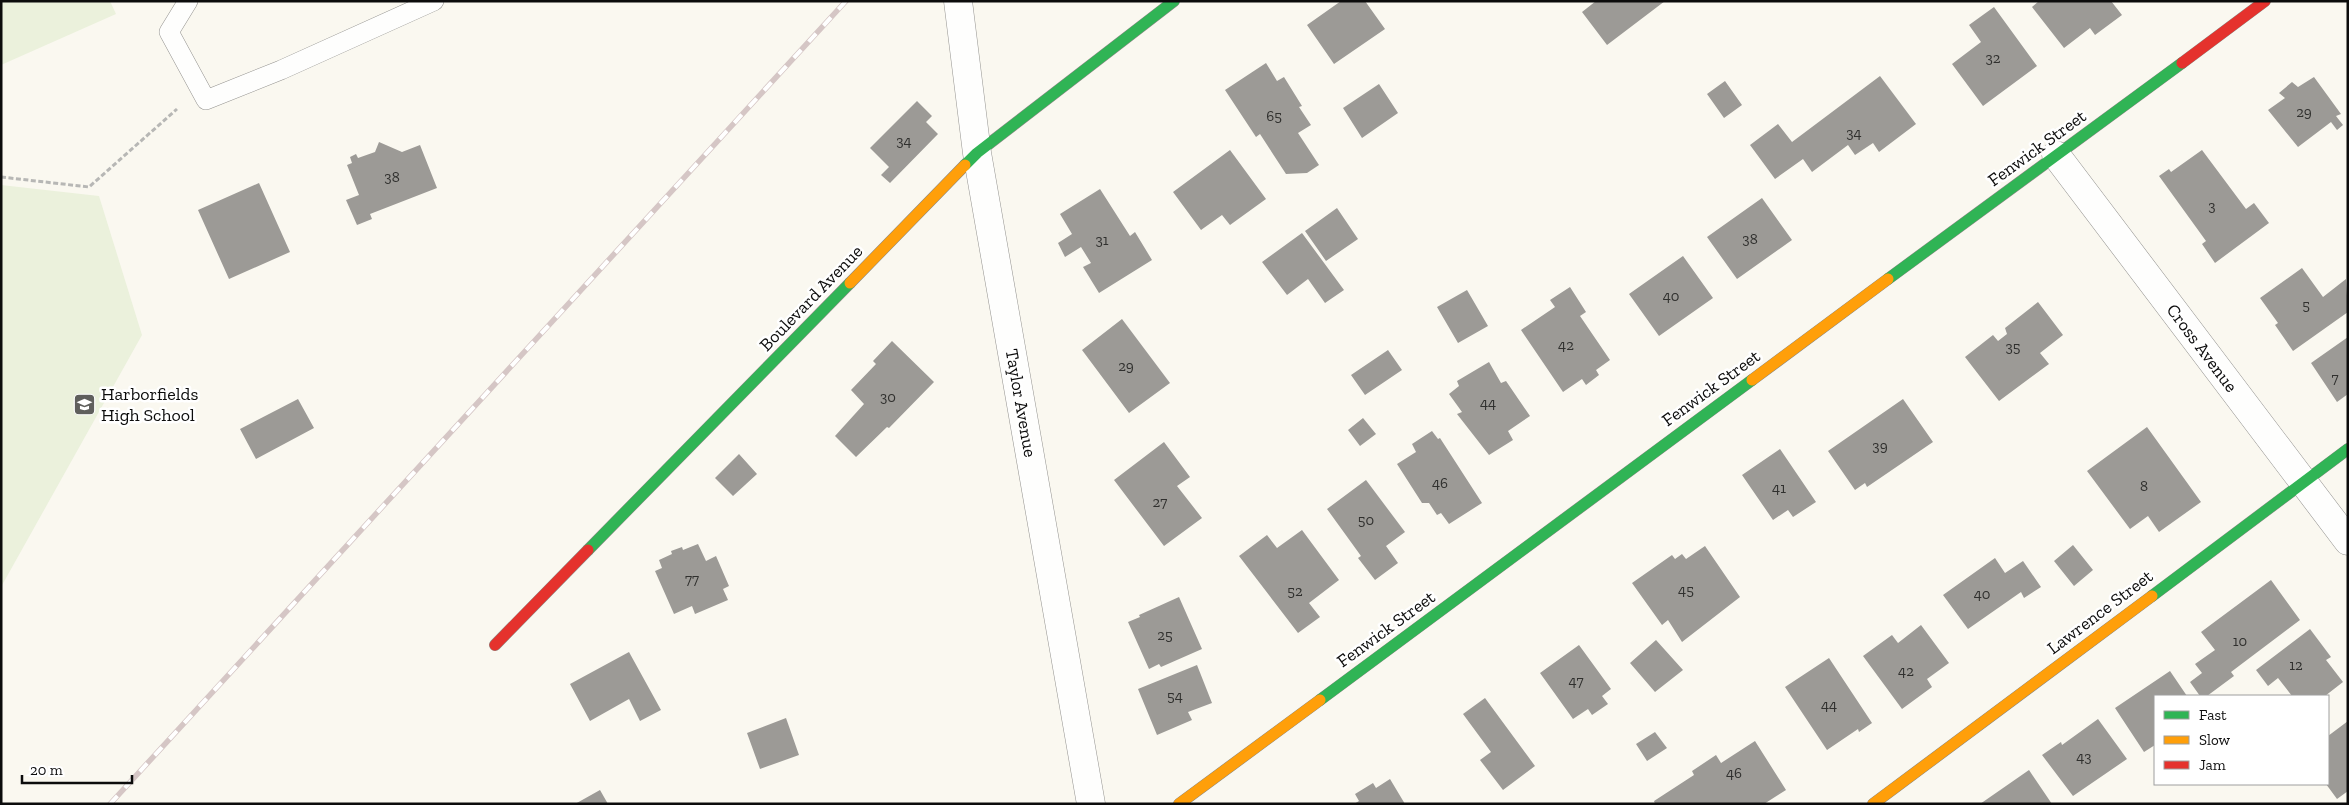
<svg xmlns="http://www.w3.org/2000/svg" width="2349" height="805" viewBox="0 0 2349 805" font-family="'Zilla Slab',serif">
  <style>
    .pitch { fill: #ebf1dc }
    .building { fill: #9c9a96 }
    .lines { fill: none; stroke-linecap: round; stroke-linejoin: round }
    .lane-casing { stroke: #93928f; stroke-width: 20 }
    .street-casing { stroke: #93928f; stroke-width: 29 }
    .fast-casing { stroke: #8a8985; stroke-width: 12 }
    .slow-casing { stroke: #8a8985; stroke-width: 12 }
    .jam-casing { stroke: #8a8985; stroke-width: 12 }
    .path { stroke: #b7b7b5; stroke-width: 3; stroke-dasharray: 5 2.5; stroke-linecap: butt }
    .lane { stroke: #fefefd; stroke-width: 19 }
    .street { stroke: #fefefd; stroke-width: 28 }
    .fast { stroke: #30b455; stroke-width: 11 }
    .slow { stroke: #ff9f0a; stroke-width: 11 }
    .jam { stroke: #e5322d; stroke-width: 11 }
    .rail-casing { stroke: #d5c6c5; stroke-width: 5.5 }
    .rail { stroke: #fff; stroke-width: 4; stroke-dasharray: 11; stroke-linecap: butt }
    .labels { text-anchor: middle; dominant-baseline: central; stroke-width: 5; stroke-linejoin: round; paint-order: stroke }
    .number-label { font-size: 15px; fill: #30302e }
    .street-label { font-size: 18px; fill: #0c0c0c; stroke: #fff }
    .poi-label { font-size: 18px; fill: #0c0c0c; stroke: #fff; text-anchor: start }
  </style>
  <rect width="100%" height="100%" fill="#faf8f0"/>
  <path class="pitch" d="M 1,1 L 110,1 L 116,14 L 1,65 Z
    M 1,185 L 99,196 L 142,335 L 1,587 Z"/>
  <path class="building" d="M 1341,1 L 1365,1 L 1385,29 L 1334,64 L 1307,25 Z
    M 1596,1 L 1665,1 L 1607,45 L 1582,12 Z
    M 2039,1 L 2111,1 L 2122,15 L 2095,35 L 2090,28 L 2064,48 L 2032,7 Z
    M 1994,7 L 2037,66 L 1983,106 L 1952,64 L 1981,42 L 1969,25 Z
    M 1266,63 L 1277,81 L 1284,77 L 1302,106 L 1299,107 L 1311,125 L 1298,133 L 1319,165 L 1307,173 L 1286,174 L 1260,134 L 1256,137 L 1225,90 Z
    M 1880,76 L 1916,124 L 1879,152 L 1873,143 L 1855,155 L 1848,145 L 1812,172 L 1803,159 L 1775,179 L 1750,145 L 1778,124 L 1792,142 Z
    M 2314,77 L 2341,114 L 2336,116 L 2343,125 L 2337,130 L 2331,122 L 2298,147 L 2268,110 L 2285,98 L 2279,93 L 2292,82 L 2298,87 Z
    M 1725,81 L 1742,105 L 1724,118 L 1707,94 Z
    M 1379,84 L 1398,113 L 1362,138 L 1343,108 Z
    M 917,101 L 932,116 L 926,122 L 938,134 L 890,183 L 881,175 L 889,167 L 870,148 Z
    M 379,142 L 402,152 L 420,145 L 437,188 L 370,214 L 372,219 L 357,225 L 346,200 L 359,195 L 347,165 L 352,163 L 350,157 L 356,154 L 358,158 L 375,152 Z
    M 1230,150 L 1266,199 L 1230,225 L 1222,215 L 1201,230 L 1173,192 Z
    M 2202,150 L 2246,209 L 2254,203 L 2269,223 L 2215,263 L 2202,244 L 2206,241 L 2159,176 L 2169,169 L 2171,172 Z
    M 259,183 L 290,252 L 229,279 L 198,210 Z
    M 1100,189 L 1130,236 L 1135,232 L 1152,260 L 1099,293 L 1083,267 L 1091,263 L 1081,247 L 1065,257 L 1058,243 L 1072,234 L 1060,214 Z
    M 1762,198 L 1792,240 L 1737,279 L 1707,237 Z
    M 1337,208 L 1358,239 L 1326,261 L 1305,231 Z
    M 1302,233 L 1344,290 L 1325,303 L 1308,279 L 1287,295 L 1262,262 Z
    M 1683,256 L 1713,298 L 1659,336 L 1629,294 Z
    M 2302,268 L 2323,297 L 2346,279 L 2348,312 L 2293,351 L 2275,325 L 2278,323 L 2260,298 Z
    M 1570,287 L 1586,312 L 1580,316 L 1610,360 L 1596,370 L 1599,375 L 1586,385 L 1582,379 L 1563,392 L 1521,330 L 1555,307 L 1550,300 Z
    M 1467,290 L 1488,326 L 1458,343 L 1437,307 Z
    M 2038,302 L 2063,335 L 2040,353 L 2049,364 L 1999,401 L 1965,357 L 1993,335 L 1998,341 L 2007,334 L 2005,328 Z
    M 1122,319 L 1170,383 L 1129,413 L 1082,350 Z
    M 2348,337 L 2348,394 L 2337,402 L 2311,363 Z
    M 892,341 L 934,382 L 889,428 L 887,427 L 856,457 L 835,436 L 864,404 L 851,390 L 876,364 L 873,361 Z
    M 1388,350 L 1402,370 L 1365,395 L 1351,375 Z
    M 1489,362 L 1501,383 L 1506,381 L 1530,416 L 1508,431 L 1513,440 L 1489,455 L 1457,414 L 1462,412 L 1449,394 L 1459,386 L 1457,381 Z
    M 298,399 L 314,428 L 256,459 L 240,429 Z
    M 1903,399 L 1933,442 L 1867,487 L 1865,483 L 1855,490 L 1828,451 Z
    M 1363,418 L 1376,434 L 1360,446 L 1348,430 Z
    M 2147,427 L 2201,502 L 2159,532 L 2148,516 L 2130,529 L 2087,471 Z
    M 1432,431 L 1438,439 L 1440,438 L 1482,503 L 1449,524 L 1441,513 L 1437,515 L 1429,503 L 1422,503 L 1397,464 L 1416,452 L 1412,444 Z
    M 1164,442 L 1190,477 L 1177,486 L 1202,518 L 1164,546 L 1114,480 Z
    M 1780,449 L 1816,502 L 1793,517 L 1788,510 L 1773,520 L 1742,475 Z
    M 739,454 L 757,474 L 733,496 L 715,478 Z
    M 1366,480 L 1405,532 L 1386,546 L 1398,563 L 1375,580 L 1358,558 L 1361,556 L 1327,509 Z
    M 1302,530 L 1339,580 L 1309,603 L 1320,617 L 1298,633 L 1239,556 L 1267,535 L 1277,548 Z
    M 698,544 L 706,561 L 716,556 L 729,586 L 723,589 L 728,600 L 695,614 L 692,606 L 674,614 L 655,571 L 662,568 L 659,560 L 672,554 L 671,551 L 682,547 L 683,550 Z
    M 2073,545 L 2093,570 L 2074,586 L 2054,561 Z
    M 1705,546 L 1740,597 L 1682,642 L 1668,620 L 1662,625 L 1632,583 L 1672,555 L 1675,559 L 1682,554 L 1686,559 Z
    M 1995,558 L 2005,573 L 2023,561 L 2041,587 L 2024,598 L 2021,592 L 1968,629 L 1943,595 Z
    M 2271,580 L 2300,620 L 2231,672 L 2234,676 L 2207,696 L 2200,696 L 2190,682 L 2202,673 L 2195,664 L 2215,650 L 2201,632 Z
    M 1179,597 L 1202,649 L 1161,667 L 1159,664 L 1149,669 L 1128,622 L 1140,617 L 1139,615 Z
    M 1921,625 L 1949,663 L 1927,679 L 1932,687 L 1902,709 L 1863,656 L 1892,635 L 1898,643 Z
    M 2310,629 L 2331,657 L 2326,660 L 2343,682 L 2325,696 L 2292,696 L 2278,678 L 2268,686 L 2256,670 Z
    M 1656,640 L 1683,670 L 1655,692 L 1630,663 Z
    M 1579,645 L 1611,689 L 1602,696 L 1608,704 L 1592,715 L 1588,709 L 1573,719 L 1540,673 Z
    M 629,652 L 661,710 L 640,721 L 629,699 L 590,721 L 570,684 Z
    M 1829,658 L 1872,723 L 1859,732 L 1858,729 L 1827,750 L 1785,687 Z
    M 1197,665 L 1212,703 L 1188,712 L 1192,720 L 1157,735 L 1138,689 Z
    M 2170,671 L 2187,696 L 2155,696 L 2155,745 L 2144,752 L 2115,708 Z
    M 1485,698 L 1535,766 L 1503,790 L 1480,760 L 1491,752 L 1463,714 Z
    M 786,718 L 799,755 L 760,769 L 747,733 Z
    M 2098,719 L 2127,759 L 2073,796 L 2042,755 L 2061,742 L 2062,745 Z
    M 2348,721 L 2348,791 L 2337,799 L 2326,784 L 2328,784 L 2328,736 Z
    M 1655,732 L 1667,748 L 1647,761 L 1636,744 Z
    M 1755,741 L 1786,790 L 1764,804 L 1655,804 L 1654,801 L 1694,775 L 1692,771 L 1716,755 L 1721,763 Z
    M 2029,770 L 2052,804 L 1980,804 Z
    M 1390,779 L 1405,804 L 1354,804 L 1359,801 L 1355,794 L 1373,783 L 1376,788 Z
    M 600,790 L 608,804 L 575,804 Z"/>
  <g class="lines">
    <defs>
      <path id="lane" d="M 188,1 L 169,32 L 206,100 L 281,70 L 434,1"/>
      <path id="street" d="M 958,1 L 977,153 L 1091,804
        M 2056,155 L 2348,541"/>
      <path id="fast" d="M 965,165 L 977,153 L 1174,1
        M 1888,279 L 2182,63
        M 588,550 L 850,283
        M 2152,596 L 2348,449
        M 1320,700 L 1752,380"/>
      <path id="slow" d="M 850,283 L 965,165
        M 1752,380 L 1888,279
        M 1179,804 L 1320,700
        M 1873,804 L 2152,596"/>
      <path id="jam" d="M 2182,63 L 2265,1
        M 495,645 L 588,550"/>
    </defs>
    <use href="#lane" class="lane-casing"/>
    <use href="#street" class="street-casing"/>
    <use href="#fast" class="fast-casing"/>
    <use href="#slow" class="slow-casing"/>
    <use href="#jam" class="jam-casing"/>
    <path class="path" d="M 1,177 L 89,187 L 177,109"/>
    <use href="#lane" class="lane"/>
    <use href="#street" class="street"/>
    <use href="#fast" class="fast"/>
    <use href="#slow" class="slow"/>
    <use href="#jam" class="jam"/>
    <defs>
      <path id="rail" d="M 110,804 L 846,1"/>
    </defs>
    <use href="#rail" class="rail-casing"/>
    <use href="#rail" class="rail"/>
  </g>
  <defs>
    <symbol id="school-square" viewBox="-11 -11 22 22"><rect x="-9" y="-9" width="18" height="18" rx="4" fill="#5f5f5c" stroke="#fff"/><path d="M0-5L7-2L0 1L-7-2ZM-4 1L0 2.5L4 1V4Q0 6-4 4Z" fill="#fff"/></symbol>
  </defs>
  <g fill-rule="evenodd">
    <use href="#school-square" x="72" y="392" width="25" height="25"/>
  </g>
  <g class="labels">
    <g class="number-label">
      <text x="1993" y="58">32</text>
      <text x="2304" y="112">29</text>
      <text x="1274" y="116">65</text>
      <text x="1854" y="133">34</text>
      <text x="904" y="141">34</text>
      <text x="392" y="177">38</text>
      <text x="2212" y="206">3</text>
      <text x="1750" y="239">38</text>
      <text x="1102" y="240">31</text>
      <text x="1671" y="296">40</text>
      <text x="2306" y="305">5</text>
      <text x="1566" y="345">42</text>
      <text x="2013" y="347">35</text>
      <text x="1126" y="366">29</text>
      <text x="2335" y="378">7</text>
      <text x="888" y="397">30</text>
      <text x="1488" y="403">44</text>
      <text x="1880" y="446">39</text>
      <text x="1440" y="483">46</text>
      <text x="2144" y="486">8</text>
      <text x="1779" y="488">41</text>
      <text x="1160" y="502">27</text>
      <text x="1366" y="520">50</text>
      <text x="692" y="579">77</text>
      <text x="1686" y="590">45</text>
      <text x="1295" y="591">52</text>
      <text x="1982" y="594">40</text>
      <text x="1165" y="635">25</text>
      <text x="2240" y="641">10</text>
      <text x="2296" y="665">12</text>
      <text x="1906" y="671">42</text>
      <text x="1576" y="681">47</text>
      <text x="1175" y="696">54</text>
      <text x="1829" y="705">44</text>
      <text x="2084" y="757">43</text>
      <text x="1734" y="773">46</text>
    </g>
    <g class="street-label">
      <text transform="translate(2037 148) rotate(-36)">Fenwick Street</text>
      <text transform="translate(811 298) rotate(-46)">Boulevard Avenue</text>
      <text transform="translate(2202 348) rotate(53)">Cross Avenue</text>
      <text transform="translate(1711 388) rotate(-36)">Fenwick Street</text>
      <text transform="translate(1021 403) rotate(80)">Taylor Avenue</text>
      <text transform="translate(2100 612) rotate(-37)">Lawrence Street</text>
      <text transform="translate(1386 629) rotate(-36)">Fenwick Street</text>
    </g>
    <g class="poi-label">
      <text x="101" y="394">Harborfields<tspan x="101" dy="21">High School</tspan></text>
    </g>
  </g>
  <rect width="2349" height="805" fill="none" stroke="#0c0c0c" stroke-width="5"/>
  <rect x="2154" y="695" width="175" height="90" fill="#ffffff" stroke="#9e9e9e"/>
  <rect x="2164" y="711" width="25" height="8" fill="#30b455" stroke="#9e9e9e"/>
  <text x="2199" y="720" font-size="15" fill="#0c0c0c">Fast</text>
  <rect x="2164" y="736" width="25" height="8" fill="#ff9f0a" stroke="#9e9e9e"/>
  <text x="2199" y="745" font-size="15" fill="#0c0c0c">Slow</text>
  <rect x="2164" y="761" width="25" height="8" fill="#e5322d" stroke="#9e9e9e"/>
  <text x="2199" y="770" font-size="15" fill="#0c0c0c">Jam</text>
  <path d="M22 775v8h110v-8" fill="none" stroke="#0c0c0c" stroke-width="2.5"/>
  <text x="30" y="775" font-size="15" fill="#0c0c0c" stroke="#ffffff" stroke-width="4" paint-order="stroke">20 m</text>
</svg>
